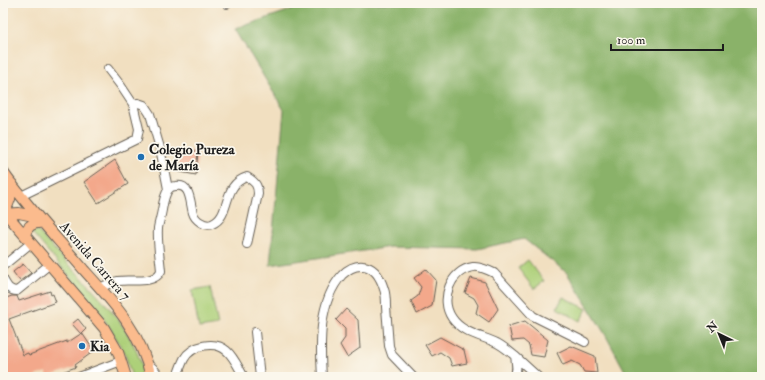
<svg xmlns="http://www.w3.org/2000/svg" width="765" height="380" viewBox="0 0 765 380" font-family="'IM FELL Double Pica',serif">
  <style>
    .green { fill: #add079; stroke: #64764a }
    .forest { fill: #8ab269; stroke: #536742 }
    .building { fill: #f3a88b }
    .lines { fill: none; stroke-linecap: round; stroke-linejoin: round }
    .minor-casing { stroke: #676055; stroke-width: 10 }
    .major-casing { stroke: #676055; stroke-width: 12 }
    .minor { stroke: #fff; stroke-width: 8 }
    .major { stroke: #fbbb8d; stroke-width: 10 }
    .poi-dot { fill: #1f6fb2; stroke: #fbf7ec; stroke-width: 1.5 }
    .labels { text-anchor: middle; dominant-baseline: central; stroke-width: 3.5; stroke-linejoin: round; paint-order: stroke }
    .poi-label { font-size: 14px; font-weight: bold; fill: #1c1c1c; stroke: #fbf7ec; text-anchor: start }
    .street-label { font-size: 14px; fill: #1c1c1c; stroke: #fbf7ec }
  </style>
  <rect width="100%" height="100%" fill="#fbf7ec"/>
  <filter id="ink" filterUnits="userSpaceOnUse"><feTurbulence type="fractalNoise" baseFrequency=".025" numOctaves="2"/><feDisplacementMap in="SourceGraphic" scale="8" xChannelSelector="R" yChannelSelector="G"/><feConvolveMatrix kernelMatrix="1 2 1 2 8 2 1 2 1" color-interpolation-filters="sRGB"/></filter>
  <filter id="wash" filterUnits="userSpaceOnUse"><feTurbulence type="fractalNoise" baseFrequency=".012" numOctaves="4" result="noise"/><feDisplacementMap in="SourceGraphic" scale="16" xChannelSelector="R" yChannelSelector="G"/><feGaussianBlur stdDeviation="0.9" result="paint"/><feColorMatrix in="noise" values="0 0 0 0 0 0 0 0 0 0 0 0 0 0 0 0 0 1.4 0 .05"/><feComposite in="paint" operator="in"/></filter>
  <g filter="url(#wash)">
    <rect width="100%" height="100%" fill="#f1dfc0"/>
    <path class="green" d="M 29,229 L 35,230 L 40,233 C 78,279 131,315 145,377 L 132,377 L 125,354 L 112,331 L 97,309 Z
      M 528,260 L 544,281 L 534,289 L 518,268 Z
      M 210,287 L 218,325 L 199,328 L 192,290 Z
      M 563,297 L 587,309 L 580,321 L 557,308 Z"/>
    <path class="forest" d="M 311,3 L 762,3 L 762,377 L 639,377 L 626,373 L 605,334 L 567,273 L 524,239 L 477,249 L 390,247 L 270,265 L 284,110 L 235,29 Z"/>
    <g id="blocks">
      <path class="building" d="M 178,151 L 198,151 L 196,175 L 175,171 Z
        M 115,160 L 128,184 L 98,203 L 84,182 Z
        M 23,264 L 31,273 L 20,281 L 13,272 Z
        M 426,269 L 436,280 L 432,306 L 417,314 L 411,301 L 418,296 L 421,287 L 414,278 Z
        M 471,278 L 485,282 L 498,309 L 489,322 L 476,313 L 478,305 L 474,298 L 465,293 Z
        M 50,291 L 51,295 L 53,294 L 56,302 L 9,319 L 23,355 L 28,353 L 29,355 L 67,341 L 67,343 L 82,333 L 94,351 L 75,365 L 76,367 L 48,377 L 46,372 L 32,377 L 3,377 L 3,299 L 12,296 L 17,296 L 19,301 Z
        M 346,309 L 358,320 L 360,348 L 347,357 L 340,345 L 345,338 L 345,329 L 336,320 Z
        M 78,319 L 86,329 L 81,334 L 72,324 Z
        M 525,321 L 548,340 L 544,357 L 531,355 L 529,345 L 523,340 L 512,341 L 509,326 Z
        M 440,337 L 464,350 L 467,363 L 452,366 L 449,358 L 440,352 L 432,356 L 425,345 Z
        M 571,346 L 595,356 L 597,373 L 584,372 L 580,365 L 572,361 L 563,365 L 557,353 Z"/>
    </g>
  </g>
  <g filter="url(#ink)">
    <use href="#blocks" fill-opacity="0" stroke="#676055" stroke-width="1"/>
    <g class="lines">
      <defs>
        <path id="minor" d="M 226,3 L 227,4
          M 133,104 L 138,103 L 144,105 L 150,114 L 160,148 L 168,189
          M 21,196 L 137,139 L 139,129 L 133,104 L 121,86 L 108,69
          M 3,266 L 31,243
          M 3,279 C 7,286 9,291 17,291 L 50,264
          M 100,288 C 106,285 112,282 118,281 C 131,279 154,285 161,271 C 160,258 157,242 158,228 C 159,222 161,216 162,210 C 163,204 164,196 168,190 C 170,187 173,186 176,186 C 191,183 190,204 193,213 C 195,220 205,227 212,224 C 232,216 221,185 247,177 C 255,182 258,185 258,194 L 247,244
          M 255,332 L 260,377
          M 515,356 L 538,377
          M 148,365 L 153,368 L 160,377
          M 79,377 L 121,361
          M 177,377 C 179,371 181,365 184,359 C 192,345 215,340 227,351 C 234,357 239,369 244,377
          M 322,377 C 320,344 318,302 342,275 C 348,269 354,265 363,266 C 375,267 381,279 384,289 C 386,294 386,301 386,307 C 387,320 388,333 389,346 L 392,355 L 413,377
          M 514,377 C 518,370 516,364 515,356 C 509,351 504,347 497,343 C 482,336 462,333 452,318 C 439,299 451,270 473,267 C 480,266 488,270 494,273 L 533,316 L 585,342"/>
        <path id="major" d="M 3,172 C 27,207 57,238 84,270 C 114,303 141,332 151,377
          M 3,210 L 104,328 L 118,352 L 126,377
          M 3,214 L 19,213 L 38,217
          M 3,218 L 10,199 L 12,184
          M 25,235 C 27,225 34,222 43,223"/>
      </defs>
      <use href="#minor" class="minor-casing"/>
      <use href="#major" class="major-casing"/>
      <use href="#minor" class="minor"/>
      <use href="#major" class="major"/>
    </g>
  </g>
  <g class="poi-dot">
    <circle cx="141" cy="157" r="4"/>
    <circle cx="82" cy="346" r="4"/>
  </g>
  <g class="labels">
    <g class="poi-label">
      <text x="149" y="149">Colegio Pureza<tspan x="149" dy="16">de María</tspan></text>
      <text x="90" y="346">Kia</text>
    </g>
    <g class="street-label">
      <text transform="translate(95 261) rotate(49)">Avenida Carrera 7</text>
    </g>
  </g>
  <rect width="765" height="380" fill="none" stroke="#fbf7ec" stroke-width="16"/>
  <g transform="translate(719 334) rotate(317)" stroke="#fbf7ec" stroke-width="3" paint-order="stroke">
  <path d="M0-3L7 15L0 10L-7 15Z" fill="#1c1c1c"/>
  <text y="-6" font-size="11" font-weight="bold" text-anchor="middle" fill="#1c1c1c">N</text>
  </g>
  <path d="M611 44v6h112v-6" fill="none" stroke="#1c1c1c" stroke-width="2"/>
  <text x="617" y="44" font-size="12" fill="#1c1c1c" stroke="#fbf7ec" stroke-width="3" paint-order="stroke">100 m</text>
</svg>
